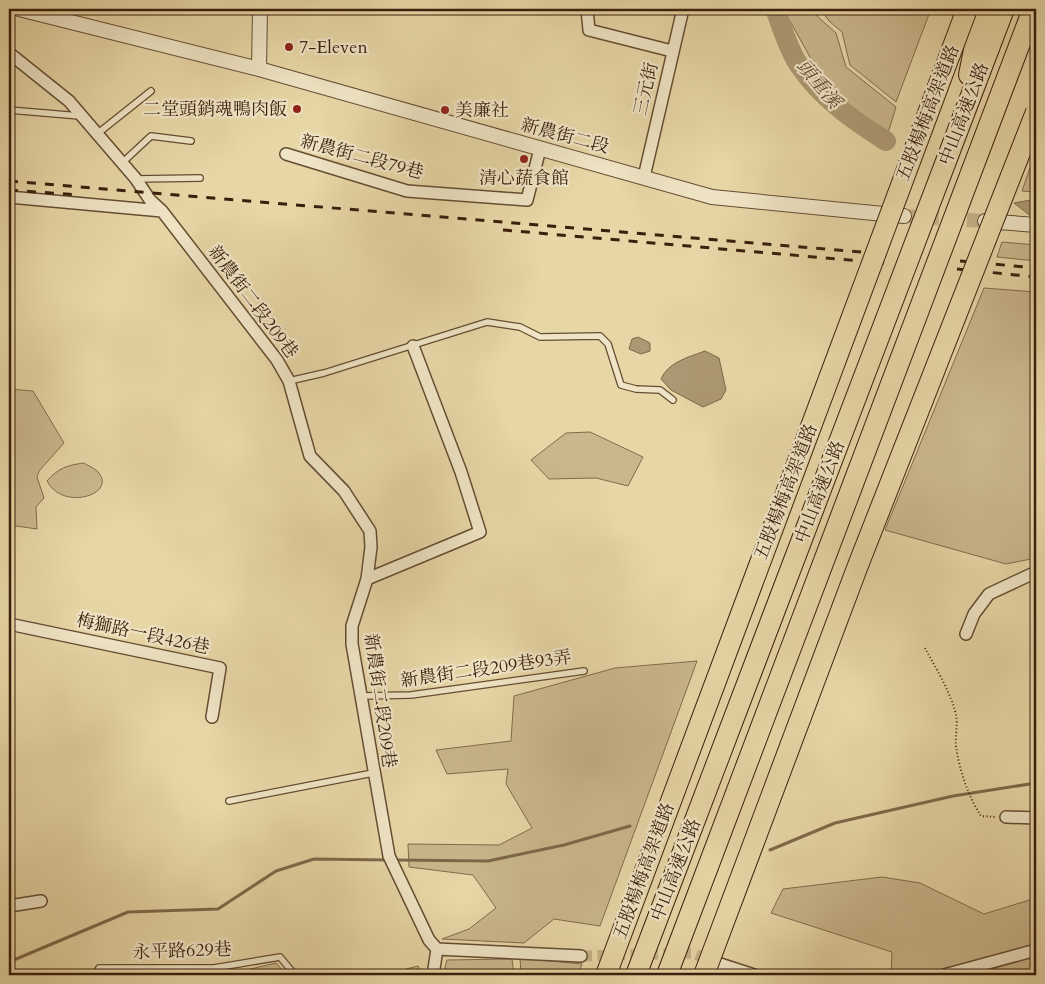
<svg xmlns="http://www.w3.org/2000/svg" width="1045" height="984" viewBox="0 0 1045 984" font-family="Cardo,'Noto Serif TC',serif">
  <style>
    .green { fill: #cab78c; stroke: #826b4c }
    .water { fill: #ac9872; stroke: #7e6849 }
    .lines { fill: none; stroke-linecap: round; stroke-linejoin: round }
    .stream { stroke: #7e6849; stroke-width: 3 }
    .river { stroke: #ac9872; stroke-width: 20 }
    .minor-tunnel { stroke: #c4b187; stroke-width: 11; stroke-dasharray: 11 5.5; stroke-linecap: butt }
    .tertiary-tunnel { stroke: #c4b187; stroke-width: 14; stroke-dasharray: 14 7; stroke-linecap: butt }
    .service-casing { stroke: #654d32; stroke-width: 8 }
    .minor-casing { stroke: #654d32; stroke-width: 14 }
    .tertiary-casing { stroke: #654d32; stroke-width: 16 }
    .motorway-casing { stroke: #3a1f0c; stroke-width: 22 }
    .path { stroke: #3a1f0c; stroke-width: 2; stroke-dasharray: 1 2.5; stroke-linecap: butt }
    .service { stroke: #efe4c5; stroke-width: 5.5 }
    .minor { stroke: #efe4c5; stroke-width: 11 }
    .tertiary { stroke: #efe4c5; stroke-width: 14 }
    .motorway { stroke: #e7d6a6; stroke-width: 20 }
    .rail { stroke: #3a1f0c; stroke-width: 3; stroke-dasharray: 9 9; stroke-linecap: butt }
    .motorway-bridge-casing { stroke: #3a1f0c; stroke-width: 22; stroke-linecap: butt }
    .motorway-bridge { stroke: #e7d6a6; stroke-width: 20 }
    .poi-dot { fill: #8f2418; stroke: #efe4c5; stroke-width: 2 }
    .labels { text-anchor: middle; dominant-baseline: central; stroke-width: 4.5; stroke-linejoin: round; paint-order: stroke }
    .poi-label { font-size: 18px; fill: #3a1f0c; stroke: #efe4c5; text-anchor: start }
    .street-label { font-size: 18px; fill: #3a1f0c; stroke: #efe4c5 }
    .water-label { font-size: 19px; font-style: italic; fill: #624930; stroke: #efe4c5 }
  </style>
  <rect width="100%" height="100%" fill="#e7d6a6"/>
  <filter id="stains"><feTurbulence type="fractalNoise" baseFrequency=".004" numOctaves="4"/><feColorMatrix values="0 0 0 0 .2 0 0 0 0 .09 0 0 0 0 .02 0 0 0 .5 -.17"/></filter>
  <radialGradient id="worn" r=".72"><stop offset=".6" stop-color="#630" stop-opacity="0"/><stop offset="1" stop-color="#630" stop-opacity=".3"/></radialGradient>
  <path class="green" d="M 794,9 L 821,9 L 816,15 L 836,33 L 846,67 L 896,107 L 888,133 L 843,103 L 819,73 L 787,16 Z
    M 829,9 L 931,9 L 896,102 L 850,65 L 842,32 L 829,21 L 824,14 Z
    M 1036,151 L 1036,192 L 1022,191 Z
    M 1002,242 L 1036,245 L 1036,261 L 997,257 Z
    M 984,288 L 1036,292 L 1036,558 L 1006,564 L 885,530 Z
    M 9,389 L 33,391 L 64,443 L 39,471 L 37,477 L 44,498 L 36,507 L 37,529 L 9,525 Z
    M 590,432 L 643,457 L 628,486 L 596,478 L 549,479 L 531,460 L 566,433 Z
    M 84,463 C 88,466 95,468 98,472 C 118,494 63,512 47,481 C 58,468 68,465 84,463 Z
    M 697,661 L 600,926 L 554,919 L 524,943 L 442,939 L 469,929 L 496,908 L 473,875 L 409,867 L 408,844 L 499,845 L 532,828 L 506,784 L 508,769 L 447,774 L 436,750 L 511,741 L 514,696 L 615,668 Z
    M 882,877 L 920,883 L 984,914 L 1036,898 L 1036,975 L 891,975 L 892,952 L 771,913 L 783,889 Z
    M 520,958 L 582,964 L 578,975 L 521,975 Z
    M 512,959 L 514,975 L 443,975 L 447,960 Z
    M 276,963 L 287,975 L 225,975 Z
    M 418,966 L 423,975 L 383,975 Z"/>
  <path class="water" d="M 1036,199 L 1036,217 L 1032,217 L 1014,203 Z
    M 638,337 L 650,343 L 650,351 L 641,354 L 629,349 L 632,339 Z
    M 705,351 L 719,358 L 726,390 L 721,399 L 703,407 L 671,390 L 661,379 C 668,362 689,357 705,351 Z"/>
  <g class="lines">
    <path class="stream" d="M 770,850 L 835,823 L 953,796 L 1036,783
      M 394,860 L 488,861 L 564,845 L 630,826
      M 9,962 L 128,912 L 218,909 L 276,871 L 314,859 L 387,860"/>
    <path class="river" d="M 775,9 C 782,27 788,49 799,65 C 822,99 853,120 886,141"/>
    <path class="minor-tunnel" d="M 581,956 L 692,953 L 713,961"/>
    <path class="tertiary-tunnel" d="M 904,216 L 984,221"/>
    <defs>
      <path id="service" d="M 9,110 L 80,116
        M 97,134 L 151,91
        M 122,163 L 151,136 L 191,141
        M 136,179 L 200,178
        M 289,381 L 324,373 L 487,322 L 520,327 L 540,337 L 600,336 L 608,344 L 621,385 L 636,389 L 660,390 L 673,400
        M 361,696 L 411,695 L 584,671
        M 229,801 L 373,773
        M 95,975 L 99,968 L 214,968 L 280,957 L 295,975"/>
      <path id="minor" d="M 587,9 L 589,30 L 672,51
        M 9,53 L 69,101 L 136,179 L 150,200 L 162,211 L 277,360 L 289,381 L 310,456 L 344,491 L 370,531 L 371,547 L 367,579 L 352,626 L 352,644 L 389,856 L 429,940 L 437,949
        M 286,154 L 407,191 L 527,200 L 540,149
        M 644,177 L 683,9
        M 9,197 L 162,211
        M 367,579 L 480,532 L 461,472 L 413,346
        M 9,624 L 220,668 L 212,717
        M 966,634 L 974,614 L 989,594 L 1036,572
        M 1006,817 L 1036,818
        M 9,906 L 41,901
        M 437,949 L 581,956
        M 720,964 L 754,975
        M 433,975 L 437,949
        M 944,975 L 1036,950"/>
      <path id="tertiary" d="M 19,9 L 259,69 L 712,197 L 904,216
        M 259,69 L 260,9
        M 985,221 L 1036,225"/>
      <path id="motorway" d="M 969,75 L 982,9
        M 636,975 L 1004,9
        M 667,975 L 1033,9"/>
    </defs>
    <use href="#service" class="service-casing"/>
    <use href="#minor" class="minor-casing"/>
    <use href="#tertiary" class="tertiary-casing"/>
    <use href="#motorway" class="motorway-casing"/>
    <path class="path" d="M 925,648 C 936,669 951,692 956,715 C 958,725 955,736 956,746 C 959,769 968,796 981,816 L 996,817"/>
    <use href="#service" class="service"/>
    <use href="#minor" class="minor"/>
    <use href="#tertiary" class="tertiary"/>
    <use href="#motorway" class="motorway"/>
    <path class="rail" d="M 9,181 L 886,254
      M 9,190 L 79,195
      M 503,230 L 884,263
      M 960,261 L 1036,268
      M 957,269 L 1036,277"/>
    <defs>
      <path id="motorway-bridge" d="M 606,975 L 967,9
        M 704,975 L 857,568 L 1036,112"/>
    </defs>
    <use href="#motorway-bridge" class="motorway-bridge-casing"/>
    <use href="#motorway-bridge" class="motorway-bridge"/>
  </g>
  <g class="poi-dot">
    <circle cx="289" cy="47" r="5"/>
    <circle cx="297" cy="109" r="5"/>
    <circle cx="445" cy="110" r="5"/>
    <circle cx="524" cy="159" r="5"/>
  </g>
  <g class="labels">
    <g class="poi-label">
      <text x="299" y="47">7-Eleven</text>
      <text x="287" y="109" text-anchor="end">二堂頭銷魂鴨肉飯</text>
      <text x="455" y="110">美廉社</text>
      <text x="524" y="178" text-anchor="middle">清心蔬食館</text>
    </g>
    <g class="street-label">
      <text transform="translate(646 89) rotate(-77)">三元街</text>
      <text transform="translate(928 113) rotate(-69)">五股楊梅高架道路</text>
      <text transform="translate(964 114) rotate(-69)">中山高速公路</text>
      <text transform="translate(565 136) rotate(15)">新農街二段</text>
      <text transform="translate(362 157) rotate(15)">新農街二段79巷</text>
      <text transform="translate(253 302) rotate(53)">新農街二段209巷</text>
      <text transform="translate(786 492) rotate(-69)">五股楊梅高架道路</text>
      <text transform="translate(820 492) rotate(-69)">中山高速公路</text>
      <text transform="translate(143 634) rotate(12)">梅獅路一段426巷</text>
      <text transform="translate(486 669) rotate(-8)">新農街二段209巷93弄</text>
      <text transform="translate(380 701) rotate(82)">新農街二段209巷</text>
      <text transform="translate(676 870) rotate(-69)">中山高速公路</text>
      <text transform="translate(644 871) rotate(-70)">五股楊梅高架道路</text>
      <text transform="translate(182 951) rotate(-2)">永平路629巷</text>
    </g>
    <g class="water-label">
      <text transform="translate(819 84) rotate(50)">頭重溪</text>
    </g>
  </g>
  <rect width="1045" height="984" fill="none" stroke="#e7d6a6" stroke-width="30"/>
  <rect x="10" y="10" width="1025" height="964" fill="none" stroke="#3a1f0c" stroke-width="2.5"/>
  <rect x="15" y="15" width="1015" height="954" fill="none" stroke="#3a1f0c"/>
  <rect width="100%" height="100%" filter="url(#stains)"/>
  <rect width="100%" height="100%" fill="url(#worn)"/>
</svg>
